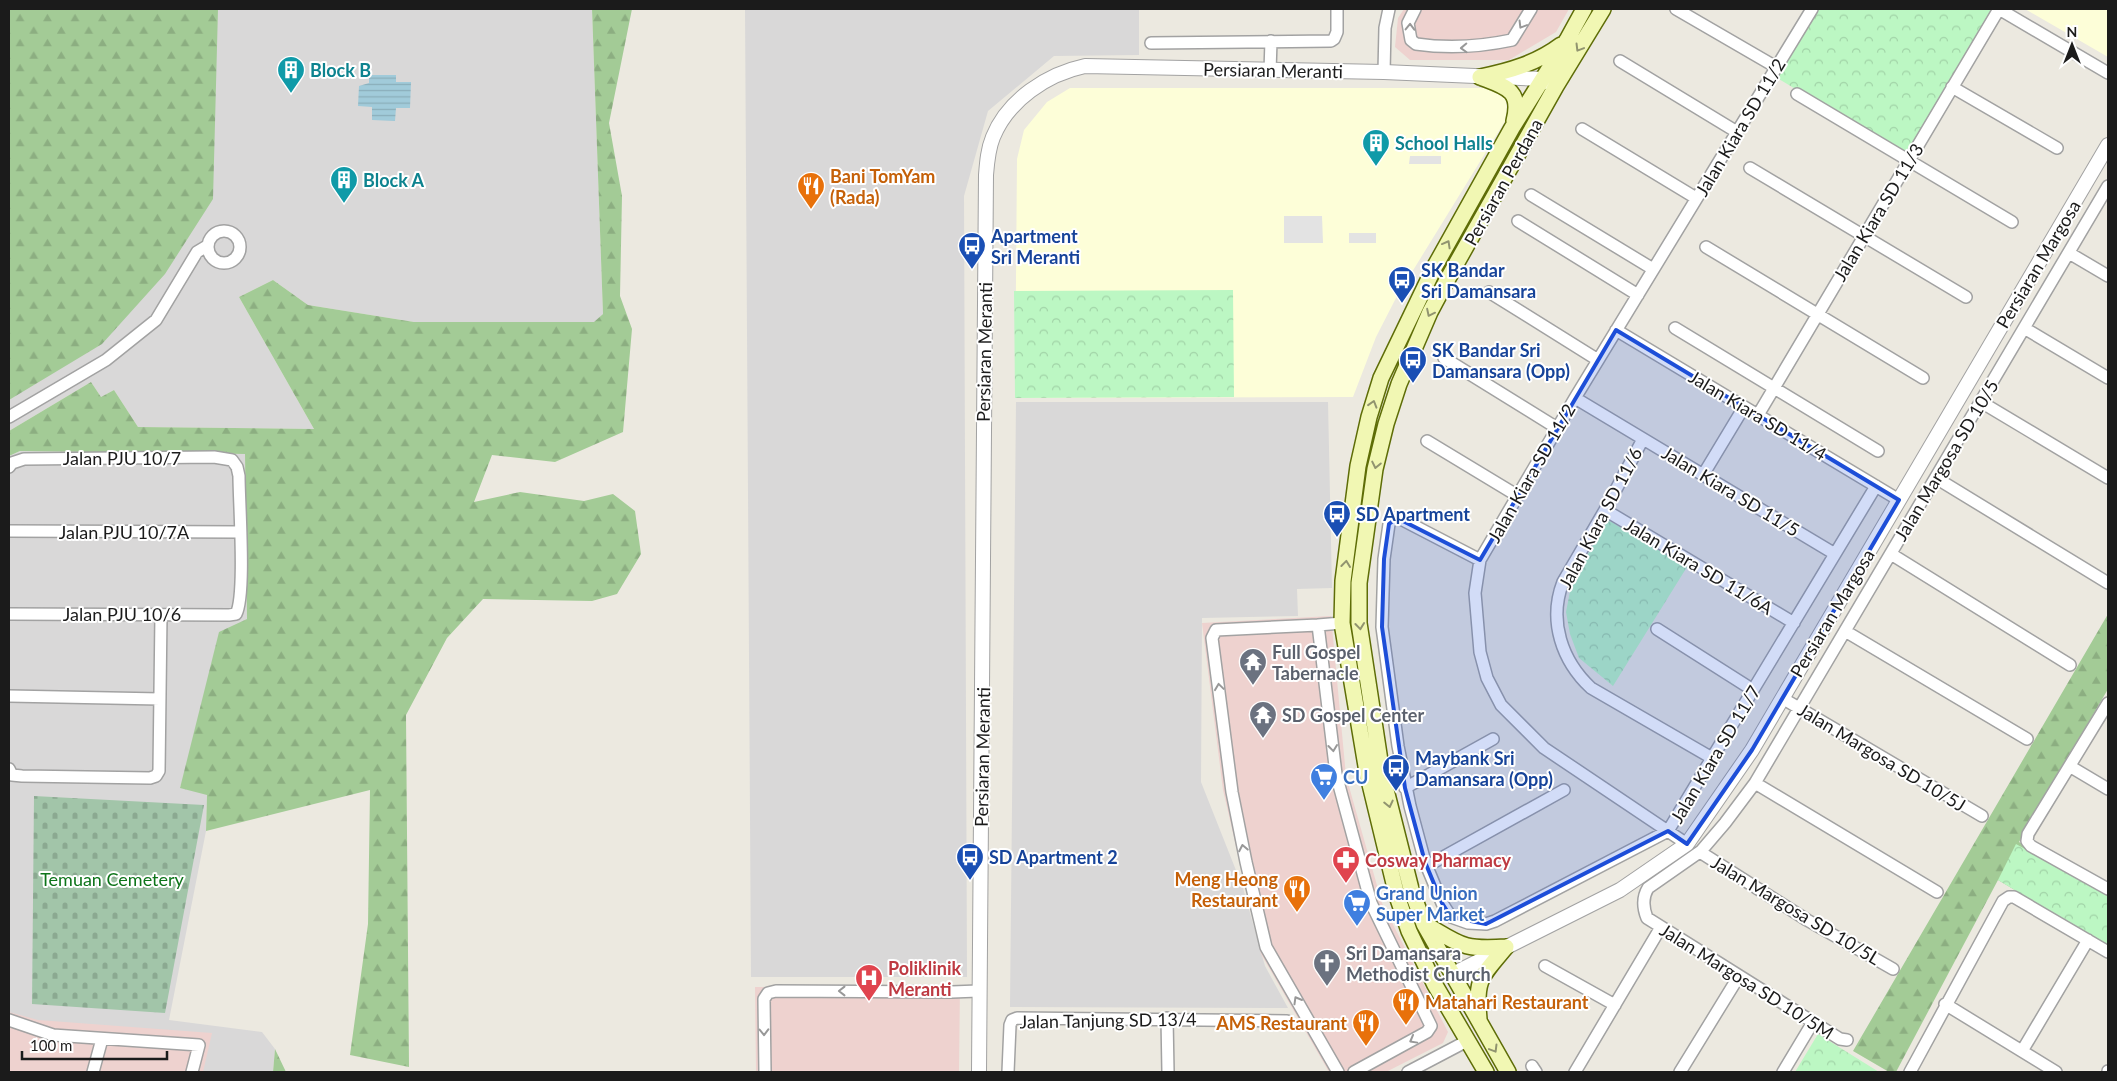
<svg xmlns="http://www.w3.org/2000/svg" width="2117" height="1081" viewBox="0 0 2117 1081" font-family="Lato,sans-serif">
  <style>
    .residential { fill: #d9d8d8 }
    .commercial { fill: #eed2cf }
    .education { fill: #fdfed8 }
    .forest { fill: url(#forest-firs) }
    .cemetery { fill: url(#cemetery-stones) }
    .park { fill: url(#park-crowns) }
    .parking { fill: #e3e3e3 }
    .water { fill: url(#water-rules) }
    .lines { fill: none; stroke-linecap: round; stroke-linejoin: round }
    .minor-casing { stroke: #a2a2a2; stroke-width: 14 }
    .tertiary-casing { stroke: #a2a2a2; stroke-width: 16 }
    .secondary-casing { stroke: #5e6d07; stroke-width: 18 }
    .minor { stroke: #fff; stroke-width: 11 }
    .tertiary { stroke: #fff; stroke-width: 14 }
    .secondary { stroke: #f1f7b3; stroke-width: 15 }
    .oneway { stroke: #989898 }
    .oneway2 { stroke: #91946f }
    .marked { fill: #1d4ed8; fill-opacity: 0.2; stroke: #1d4ed8; stroke-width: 4; stroke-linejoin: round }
    .labels { text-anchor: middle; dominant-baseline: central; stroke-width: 4; stroke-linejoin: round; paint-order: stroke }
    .culture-label { font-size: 18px; font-weight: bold; fill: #0d838f; stroke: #fff; text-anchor: start }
    .street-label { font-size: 18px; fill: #1b1b1b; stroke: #fff }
    .food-label { font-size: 18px; font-weight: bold; fill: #c56008; stroke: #fff; text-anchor: start }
    .transit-label { font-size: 18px; font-weight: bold; fill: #164399; stroke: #fff; text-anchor: start }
    .worship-label { font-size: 18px; font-weight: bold; fill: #5b616d; stroke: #fff; text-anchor: start }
    .shop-label { font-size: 18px; font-weight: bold; fill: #366cbe; stroke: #fff; text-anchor: start }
    .health-label { font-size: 18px; font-weight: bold; fill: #be3a42; stroke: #fff; text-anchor: start }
    .park-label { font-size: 18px; fill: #0d741a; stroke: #fff }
  </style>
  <defs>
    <pattern id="forest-firs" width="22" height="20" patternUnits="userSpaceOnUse" patternTransform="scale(1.25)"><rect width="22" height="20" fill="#a3cb96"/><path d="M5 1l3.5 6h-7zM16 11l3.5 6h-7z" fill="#8cae81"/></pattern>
    <pattern id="cemetery-stones" width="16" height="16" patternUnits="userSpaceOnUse" patternTransform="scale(1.25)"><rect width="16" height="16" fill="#a2c5a9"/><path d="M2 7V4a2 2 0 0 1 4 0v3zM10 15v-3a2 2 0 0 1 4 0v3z" fill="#8ba991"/></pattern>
    <pattern id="park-crowns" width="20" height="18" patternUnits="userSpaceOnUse" patternTransform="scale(1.25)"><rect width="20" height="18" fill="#bcf7c3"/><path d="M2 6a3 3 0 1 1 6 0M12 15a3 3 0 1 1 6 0" fill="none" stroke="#a1d3a7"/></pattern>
    <pattern id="water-rules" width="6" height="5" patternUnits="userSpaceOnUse" patternTransform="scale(1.25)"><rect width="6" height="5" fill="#a1cbda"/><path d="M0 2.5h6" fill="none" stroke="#8aaeba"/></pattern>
  </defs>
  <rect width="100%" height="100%" fill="#ece9e0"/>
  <path class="residential" d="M 9,9 L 592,9 L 603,314 L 594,323 L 414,322 L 308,305 L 273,280 L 239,297 L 314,429 L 138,427 L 114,390 L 101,397 L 91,382 L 9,431 Z
    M 745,9 L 1139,9 L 1139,55 L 1054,56 L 988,111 L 964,196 L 967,977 L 751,977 Z
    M 1016,402 L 1328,402 L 1332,588 L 1297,589 L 1298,616 L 1202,618 L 1201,782 L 1243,888 L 1265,966 L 1288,1008 L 1010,1007 Z
    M 20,451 L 245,454 L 247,619 L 180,787 L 207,794 L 206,831 L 169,1020 L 262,1032 L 275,1049 L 273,1072 L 9,1072 L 9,456 Z"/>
  <path class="commercial" d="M 1404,9 L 1569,9 L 1556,32 L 1509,60 L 1410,60 L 1395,47 L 1398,18 Z
    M 1331,616 L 1346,776 L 1382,903 L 1448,1032 L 1443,1043 L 1386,1072 L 1329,1072 L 1261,954 L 1223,790 L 1202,623 Z
    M 960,986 L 959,1072 L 756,1072 L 755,987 Z
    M 9,1012 L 38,1020 L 212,1033 L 203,1072 L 9,1072 Z"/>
  <path class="education" d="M 2025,9 L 2108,9 L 2108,57 Z
    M 1070,88 L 1496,88 L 1505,95 L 1507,111 L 1505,121 L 1396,298 L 1376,337 L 1353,397 L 1015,398 L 1017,159 L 1024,130 L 1047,102 Z"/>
  <path class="forest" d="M 9,9 L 218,9 L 213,199 L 165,274 L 102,344 L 9,400 Z
    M 592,9 L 632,9 L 609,123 L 622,196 L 620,296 L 632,329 L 623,432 L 555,462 L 492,455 L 474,502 L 520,492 L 584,501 L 613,494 L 635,511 L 641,554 L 617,594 L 592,601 L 483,599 L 447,638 L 406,715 L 409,1067 L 350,1055 L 368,924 L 370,790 L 206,831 L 207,795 L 180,788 L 219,632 L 247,619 L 245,454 L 20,451 L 9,456 L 9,431 L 91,382 L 101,397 L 114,390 L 138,427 L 314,429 L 239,297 L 273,280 L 308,305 L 414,322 L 594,322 L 603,314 Z
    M 2108,614 L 2108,689 L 2019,842 L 2108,893 L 2108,946 L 1998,880 L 1896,1072 L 1889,1072 L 1853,1051 Z
    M 275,1049 L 286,1072 L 273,1072 Z"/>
  <path class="cemetery" d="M 34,796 L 204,805 L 165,1013 L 32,1004 Z"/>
  <path class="park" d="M 1815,9 L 1993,9 L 1907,156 L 1774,76 Z
    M 1233,290 L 1234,397 L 1015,398 L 1014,291 Z
    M 1608,520 L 1687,567 L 1613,686 L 1579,658 L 1570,634 L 1566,612 L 1572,581 Z
    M 2016,844 L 2108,895 L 2108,946 L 1998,880 Z
    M 1818,1034 L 1879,1072 L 1795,1072 Z"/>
  <path class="parking" d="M 1410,156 L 1441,156 L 1441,164 L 1409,164 Z
    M 1284,216 L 1322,216 L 1323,243 L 1284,243 Z
    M 1349,233 L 1376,233 L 1376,243 L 1349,243 Z"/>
  <path class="water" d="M 369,75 L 396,75 L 396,82 L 411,82 L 410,108 L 396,108 L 395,121 L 372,120 L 372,107 L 358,106 L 359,86 L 369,83 Z"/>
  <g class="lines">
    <defs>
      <path id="minor" d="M 1415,9 L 1408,23 L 1411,40 L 1416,44 C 1450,49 1479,47 1512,40 L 1531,9
        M 1676,9 L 1776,67
        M 1999,9 L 2108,73
        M 1151,43 L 1331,41 L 1334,39 L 1337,32 L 1337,9
        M 1620,61 L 1737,132
        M 1270,71 L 1271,41
        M 1384,72 L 1385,28 L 1389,9
        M 1952,87 L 2057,148
        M 1797,94 L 2012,222
        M 1582,129 L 1696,198
        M 1750,168 L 1966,297
        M 1531,195 L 1653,269
        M 1518,221 L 1638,295
        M208 247a16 16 0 1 1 32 0a16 16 0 1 1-32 0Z
        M 1706,247 L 1923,378
        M 2069,253 L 2108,276
        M 1489,292 L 1598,360
        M 1675,328 L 1878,451
        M 2024,328 L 2108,378
        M 1616,330 L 1899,500
        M 1444,358 L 1557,428
        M 1575,398 L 1835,554
        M 1981,402 L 2108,478
        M 1758,415 L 1999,9
        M 9,417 L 106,360 L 156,320 L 197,252 L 207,246
        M 1643,439 L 1605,510 L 1563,582 C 1548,621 1562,661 1591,688 L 1712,758
        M 1427,441 L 1518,496
        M 9,467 L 12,463 L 24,459 L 214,457 L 232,460 L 237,467 L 239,476 C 239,503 246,595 236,614 L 229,615 L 9,614
        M 1703,475 L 1744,407
        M 1936,478 L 2108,583
        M 1605,510 L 1794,623
        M 9,531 L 240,532
        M 1891,554 L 2070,665
        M 1480,560 L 1401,519 L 1393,518 L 1389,524 L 1384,559 L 1382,627 L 1398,746 L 1410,806 L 1425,862 L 1442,903 L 1451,917 L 1468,923 L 1486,924 L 1495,921 L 1668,831 L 1876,486
        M 1318,625 L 1342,623
        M 1657,629 L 1753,690
        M 1845,631 L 2027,739
        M 9,696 L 160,699
        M 1782,698 L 1982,816
        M 2108,703 L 2028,834 L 2027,841 L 2031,846 L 2108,889
        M 2071,767 L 2108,789
        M 9,769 L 12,775 L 22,776 L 150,778 L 156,776 L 159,771 L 161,615
        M 1755,783 L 1937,892
        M 1405,788 L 1493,739
        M 1687,844 L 1544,748 L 1501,705 L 1487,678 L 1480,652 L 1475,593 L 1480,560 L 1575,398 L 1812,9
        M 1700,852 L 1807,920 L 1893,969
        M 1427,866 L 1564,790
        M 1545,966 L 1615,1005
        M 1945,1004 L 2056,1072
        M 1167,1018 L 1168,1072
        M 9,1020 L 53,1035 L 199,1045 L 192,1072
        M 1847,1040 L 1840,1039 L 1647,918 C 1643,908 1642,898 1648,888 L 1701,851 L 1725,823 L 1755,783 L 2108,186
        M 2022,1051 L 2088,940
        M 1532,1066 L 1536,1072
        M 93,1072 L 102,1039
        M 765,1072 L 764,999 L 768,993 L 776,991 L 952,992 L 978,991
        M 1008,1072 L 1010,1025 L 1012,1020 L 1017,1018 L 1287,1021
        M 1338,1072 L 1266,947 L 1246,862 L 1232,792 L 1212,638 L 1216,630 L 1318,625 L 1336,774 L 1371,903 L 1431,1026 L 1427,1032 L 1354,1072
        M 1408,1072 L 1467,1041
        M 1575,1072 L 1661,927
        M 1680,1072 L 1739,976
        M 1783,1072 L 1813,1022
        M 1910,1072 L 2003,901 L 2009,897 L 2014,897 L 2108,952
        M 2108,1072 L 2108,1071"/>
      <path id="tertiary" d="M 1451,975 L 1620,890 L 1687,844 L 1752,750 L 2108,145
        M 979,1072 L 986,175 C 987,162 988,149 993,137 C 1008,100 1047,74 1085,66 L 1384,72 L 1543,79 L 1551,84"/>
      <path id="secondary" d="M 1480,77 C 1510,71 1537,63 1561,45
        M 1480,77 C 1506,87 1522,90 1514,121
        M 1425,924 C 1461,945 1462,950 1506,947
        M 1479,1019 C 1475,979 1481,977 1506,947
        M 1486,1072 L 1435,985 L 1409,931 L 1397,896 L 1367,772 L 1342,623 L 1343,581 L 1358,466 L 1369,417 L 1381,378 L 1435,266 L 1512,128 L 1567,40 L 1584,9
        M 1508,1072 L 1424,924 L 1411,889 L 1382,774 L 1359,623 L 1359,583 L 1375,469 L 1386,424 L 1399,384 L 1430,312 L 1446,282 L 1556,86 L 1603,9"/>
    </defs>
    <use href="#minor" class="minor-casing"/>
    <use href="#tertiary" class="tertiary-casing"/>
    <use href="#secondary" class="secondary-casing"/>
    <use href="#minor" class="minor"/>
    <use href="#tertiary" class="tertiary"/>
    <use href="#secondary" class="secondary"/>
  </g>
  <defs><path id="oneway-chevron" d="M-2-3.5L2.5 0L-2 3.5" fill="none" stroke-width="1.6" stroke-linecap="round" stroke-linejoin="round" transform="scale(1.25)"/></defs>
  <g class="oneway">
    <use href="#oneway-chevron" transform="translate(1522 25) rotate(121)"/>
    <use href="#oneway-chevron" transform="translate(1410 27) rotate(-89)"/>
    <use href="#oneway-chevron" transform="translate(1464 48) rotate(178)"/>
    <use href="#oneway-chevron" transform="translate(1219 687) rotate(-98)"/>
    <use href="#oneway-chevron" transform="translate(1333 748) rotate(83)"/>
    <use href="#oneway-chevron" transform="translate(1243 848) rotate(-101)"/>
    <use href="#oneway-chevron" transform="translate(842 991) rotate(-180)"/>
    <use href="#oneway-chevron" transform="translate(1297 1000) rotate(-120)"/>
    <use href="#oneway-chevron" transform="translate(764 1032) rotate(89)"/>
    <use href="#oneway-chevron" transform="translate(1413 1040) rotate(151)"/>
  </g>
  <g class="oneway2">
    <use href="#oneway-chevron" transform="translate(1579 48) rotate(121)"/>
    <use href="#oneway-chevron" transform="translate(1447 244) rotate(-61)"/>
    <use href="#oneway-chevron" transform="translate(1430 313) rotate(116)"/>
    <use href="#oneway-chevron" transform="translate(1373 404) rotate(-73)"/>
    <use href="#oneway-chevron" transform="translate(1376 465) rotate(102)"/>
    <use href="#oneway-chevron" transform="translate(1346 564) rotate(-83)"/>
    <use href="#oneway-chevron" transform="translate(1360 626) rotate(84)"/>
    <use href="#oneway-chevron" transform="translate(1389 804) rotate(77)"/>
    <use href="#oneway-chevron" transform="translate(1494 1049) rotate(59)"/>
  </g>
  <path class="marked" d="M 1616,330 L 1899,500 L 1752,750 L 1687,844 L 1668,831 L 1486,924 L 1451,917 L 1442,903 L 1425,862 L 1405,788 L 1382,627 L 1384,559 L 1389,524 L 1397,518 L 1480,560 Z"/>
  <defs>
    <symbol id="building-pin" viewBox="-11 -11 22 30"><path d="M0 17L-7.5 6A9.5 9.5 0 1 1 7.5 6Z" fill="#0f9aa8" stroke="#fff"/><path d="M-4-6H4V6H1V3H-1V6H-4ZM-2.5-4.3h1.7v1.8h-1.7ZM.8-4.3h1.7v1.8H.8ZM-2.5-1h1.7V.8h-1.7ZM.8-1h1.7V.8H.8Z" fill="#fff"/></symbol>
    <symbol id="restaurant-pin" viewBox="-11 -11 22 30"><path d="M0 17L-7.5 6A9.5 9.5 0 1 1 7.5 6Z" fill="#e8710a" stroke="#fff"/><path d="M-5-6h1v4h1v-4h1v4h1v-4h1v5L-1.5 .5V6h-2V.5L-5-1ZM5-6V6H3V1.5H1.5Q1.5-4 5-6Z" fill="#fff"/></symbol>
    <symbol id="bus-pin" viewBox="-11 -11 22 30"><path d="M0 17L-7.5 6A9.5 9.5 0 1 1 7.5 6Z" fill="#1a4fb4" stroke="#fff"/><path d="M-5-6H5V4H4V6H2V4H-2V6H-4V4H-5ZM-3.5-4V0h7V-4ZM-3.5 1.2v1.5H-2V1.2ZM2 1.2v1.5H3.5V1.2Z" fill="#fff"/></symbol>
    <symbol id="temple-pin" viewBox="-11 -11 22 30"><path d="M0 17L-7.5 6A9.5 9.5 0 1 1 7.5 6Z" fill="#6b7280" stroke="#fff"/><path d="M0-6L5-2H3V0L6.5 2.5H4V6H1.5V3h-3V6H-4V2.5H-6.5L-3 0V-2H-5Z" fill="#fff"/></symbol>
    <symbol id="supermarket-pin" viewBox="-11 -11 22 30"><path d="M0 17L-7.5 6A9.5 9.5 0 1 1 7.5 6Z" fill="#3f7fe0" stroke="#fff"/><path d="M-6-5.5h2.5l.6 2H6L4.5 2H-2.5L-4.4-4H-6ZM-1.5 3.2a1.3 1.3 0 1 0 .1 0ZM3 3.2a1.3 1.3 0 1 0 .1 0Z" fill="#fff"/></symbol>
    <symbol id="pharmacy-pin" viewBox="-11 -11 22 30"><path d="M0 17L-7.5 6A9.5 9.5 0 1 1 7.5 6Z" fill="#e0444e" stroke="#fff"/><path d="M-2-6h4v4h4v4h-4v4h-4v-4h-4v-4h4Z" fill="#fff"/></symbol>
    <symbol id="church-pin" viewBox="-11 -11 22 30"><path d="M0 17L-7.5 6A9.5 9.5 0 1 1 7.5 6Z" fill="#6b7280" stroke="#fff"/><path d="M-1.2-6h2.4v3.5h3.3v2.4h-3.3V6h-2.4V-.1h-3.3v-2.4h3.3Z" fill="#fff"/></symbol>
    <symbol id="hospital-pin" viewBox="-11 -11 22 30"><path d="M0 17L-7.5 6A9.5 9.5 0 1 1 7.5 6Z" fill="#e0444e" stroke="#fff"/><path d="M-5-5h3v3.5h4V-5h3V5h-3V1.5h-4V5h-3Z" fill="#fff"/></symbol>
  </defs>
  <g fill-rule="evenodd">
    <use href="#building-pin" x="275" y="54" width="32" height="43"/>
    <use href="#building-pin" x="1360" y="127" width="32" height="43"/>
    <use href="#building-pin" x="328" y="164" width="32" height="43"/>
    <use href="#restaurant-pin" x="795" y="170" width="32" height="43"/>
    <use href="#bus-pin" x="956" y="230" width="32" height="43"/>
    <use href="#bus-pin" x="1386" y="264" width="32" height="43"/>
    <use href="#bus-pin" x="1397" y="344" width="32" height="43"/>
    <use href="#bus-pin" x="1321" y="498" width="32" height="43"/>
    <use href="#temple-pin" x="1237" y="646" width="32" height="43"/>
    <use href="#temple-pin" x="1247" y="699" width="32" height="43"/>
    <use href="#bus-pin" x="1380" y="752" width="32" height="43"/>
    <use href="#supermarket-pin" x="1308" y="761" width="32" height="43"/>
    <use href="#bus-pin" x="954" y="841" width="32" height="43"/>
    <use href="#pharmacy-pin" x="1330" y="844" width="32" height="43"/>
    <use href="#restaurant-pin" x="1281" y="873" width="32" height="43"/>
    <use href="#supermarket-pin" x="1341" y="887" width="32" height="43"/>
    <use href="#church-pin" x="1311" y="947" width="32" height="43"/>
    <use href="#hospital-pin" x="853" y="962" width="32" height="43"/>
    <use href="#restaurant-pin" x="1390" y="986" width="32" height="43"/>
    <use href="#restaurant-pin" x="1350" y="1007" width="32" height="43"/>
  </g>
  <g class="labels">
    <g class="culture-label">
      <text x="310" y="70">Block B</text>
      <text x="1395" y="143">School Halls</text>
      <text x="363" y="180">Block A</text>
    </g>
    <g class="street-label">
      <text transform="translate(1273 70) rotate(1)">Persiaran Meranti</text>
      <text transform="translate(1740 127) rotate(-59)">Jalan Kiara SD 11/2</text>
      <text transform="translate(1503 182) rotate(-61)">Persiaran Perdana</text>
      <text transform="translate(1878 212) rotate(-59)">Jalan Kiara SD 11/3</text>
      <text transform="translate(2038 264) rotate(-59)">Persiaran Margosa</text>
      <text transform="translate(984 352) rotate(-89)">Persiaran Meranti</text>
      <text transform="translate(1758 415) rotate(31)">Jalan Kiara SD 11/4</text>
      <text x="122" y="458">Jalan PJU 10/7</text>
      <text transform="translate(1946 460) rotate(-59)">Jalan Margosa SD 10/5</text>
      <text transform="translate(1531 473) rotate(-60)">Jalan Kiara SD 11/2</text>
      <text transform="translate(1731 491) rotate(31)">Jalan Kiara SD 11/5</text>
      <text transform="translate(1600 518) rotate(-62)">Jalan Kiara SD 11/6</text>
      <text x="124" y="532">Jalan PJU 10/7A</text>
      <text transform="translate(1699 566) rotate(31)">Jalan Kiara SD 11/6A</text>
      <text transform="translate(1832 613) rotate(-59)">Persiaran Margosa</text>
      <text x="122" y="614">Jalan PJU 10/6</text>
      <text transform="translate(1715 754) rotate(-59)">Jalan Kiara SD 11/7</text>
      <text transform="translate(982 757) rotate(-89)">Persiaran Meranti</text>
      <text transform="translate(1882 757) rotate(31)">Jalan Margosa SD 10/5J</text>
      <text transform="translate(1796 910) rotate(31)">Jalan Margosa SD 10/5L</text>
      <text transform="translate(1747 981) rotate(32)">Jalan Margosa SD 10/5M</text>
      <text transform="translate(1108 1020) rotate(-1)">Jalan Tanjung SD 13/4</text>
    </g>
    <g class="food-label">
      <text x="830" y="176">Bani TomYam<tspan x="830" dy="21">(Rada)</tspan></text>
      <text x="1278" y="879" text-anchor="end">Meng Heong<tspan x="1278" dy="21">Restaurant</tspan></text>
      <text x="1425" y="1002">Matahari Restaurant</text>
      <text x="1347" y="1023" text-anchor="end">AMS Restaurant</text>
    </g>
    <g class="transit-label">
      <text x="991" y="236">Apartment<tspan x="991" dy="21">Sri Meranti</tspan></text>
      <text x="1421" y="270">SK Bandar<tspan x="1421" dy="21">Sri Damansara</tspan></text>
      <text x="1432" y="350">SK Bandar Sri<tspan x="1432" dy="21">Damansara (Opp)</tspan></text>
      <text x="1356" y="514">SD Apartment</text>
      <text x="1415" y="758">Maybank Sri<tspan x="1415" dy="21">Damansara (Opp)</tspan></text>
      <text x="989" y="857">SD Apartment 2</text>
    </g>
    <g class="worship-label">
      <text x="1272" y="652">Full Gospel<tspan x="1272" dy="21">Tabernacle</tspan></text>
      <text x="1282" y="715">SD Gospel Center</text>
      <text x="1346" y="953">Sri Damansara<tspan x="1346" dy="21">Methodist Church</tspan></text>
    </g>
    <g class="shop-label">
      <text x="1343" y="777">CU</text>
      <text x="1376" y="893">Grand Union<tspan x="1376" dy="21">Super Market</tspan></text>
    </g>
    <g class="health-label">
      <text x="1365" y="860">Cosway Pharmacy</text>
      <text x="888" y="968">Poliklinik<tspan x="888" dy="21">Meranti</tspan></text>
    </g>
    <g class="park-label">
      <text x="112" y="879">Temuan Cemetery</text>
    </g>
  </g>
  <rect width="2117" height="1081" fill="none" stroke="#1b1b1b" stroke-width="20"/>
  <g transform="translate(2072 45)" stroke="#ffffff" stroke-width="4" paint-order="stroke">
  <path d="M0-4L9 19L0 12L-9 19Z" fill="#1b1b1b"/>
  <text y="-8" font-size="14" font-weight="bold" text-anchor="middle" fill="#1b1b1b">N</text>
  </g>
  <path d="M22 1051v8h145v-8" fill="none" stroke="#1b1b1b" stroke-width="2.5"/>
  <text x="30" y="1051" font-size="15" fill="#1b1b1b" stroke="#ffffff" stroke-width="4" paint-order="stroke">100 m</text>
</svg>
